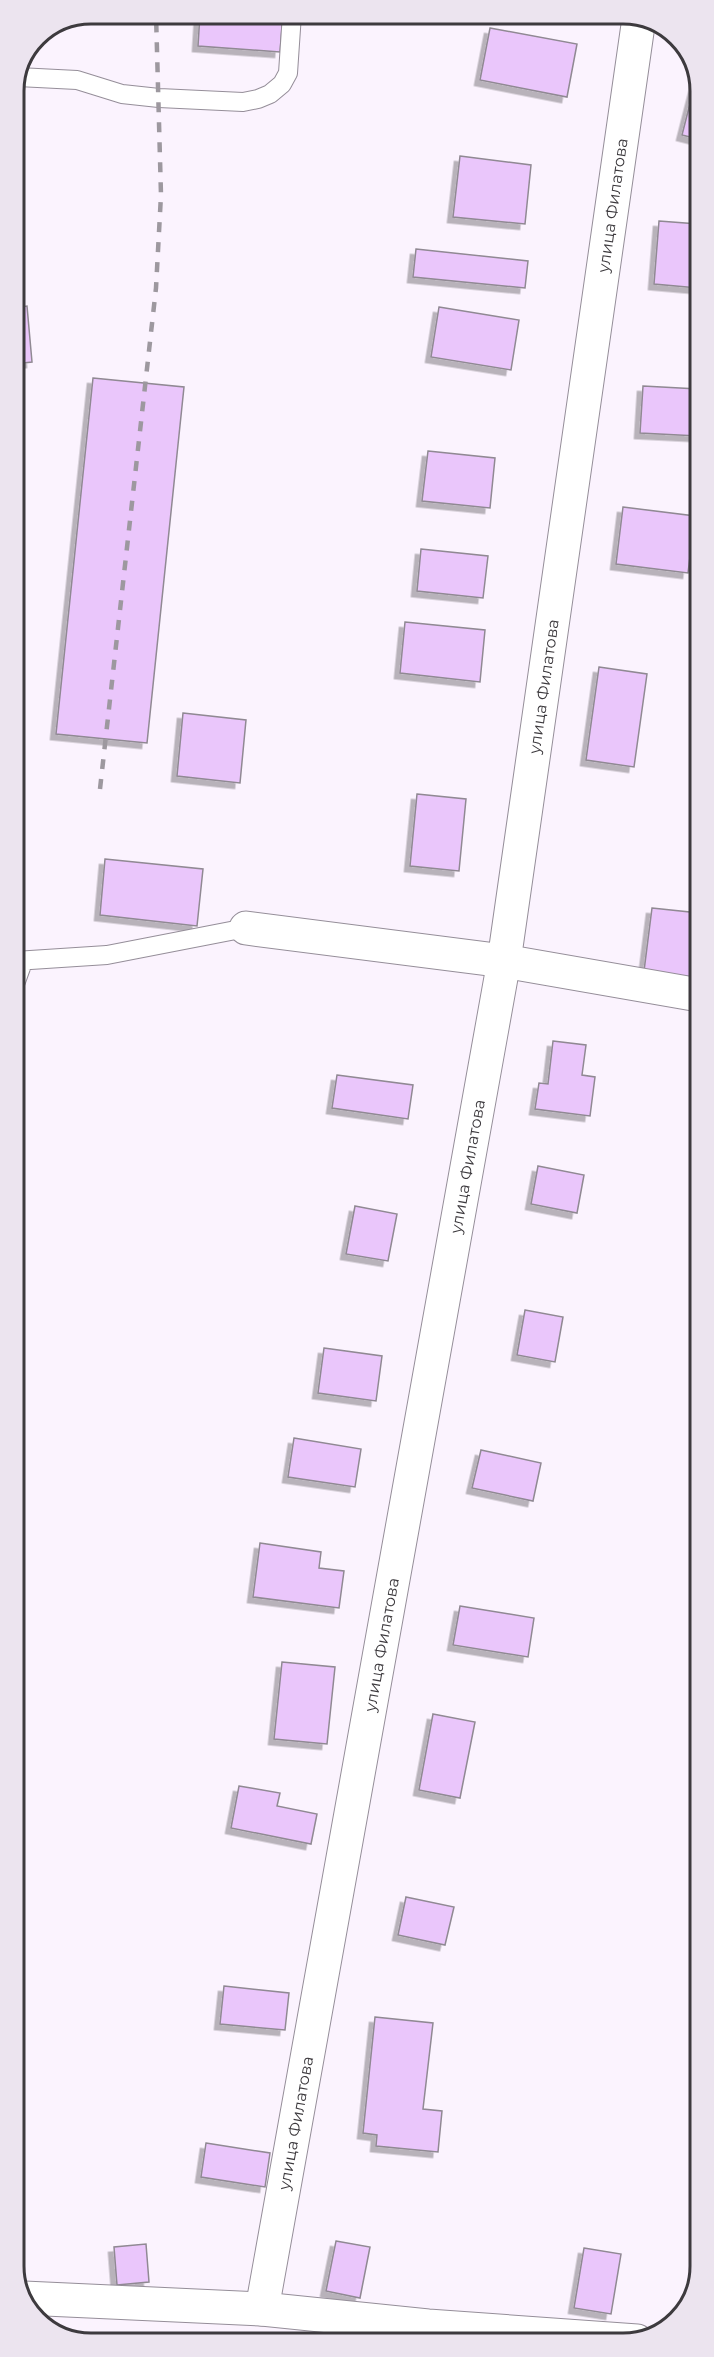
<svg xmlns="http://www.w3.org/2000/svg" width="714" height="2357" viewBox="0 0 714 2357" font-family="Montserrat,sans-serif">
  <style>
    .building { fill: #eac6fb; stroke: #908993; stroke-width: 1.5; filter: url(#shadow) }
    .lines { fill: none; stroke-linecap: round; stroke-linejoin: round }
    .lane-casing { stroke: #958e99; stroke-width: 20 }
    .street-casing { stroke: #958e99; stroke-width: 35 }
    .lane { stroke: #fff; stroke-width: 18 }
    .street { stroke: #fff; stroke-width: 33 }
    .rail { stroke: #9d989f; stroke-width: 4.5; stroke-dasharray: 10 10; stroke-linecap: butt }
    .labels { text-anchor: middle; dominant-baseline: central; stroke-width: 4.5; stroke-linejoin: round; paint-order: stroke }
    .street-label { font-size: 16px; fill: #3d3a3e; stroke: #fbf3fe }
    .rim { fill: none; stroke: #3d3a3e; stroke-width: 3 }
  </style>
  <defs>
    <filter id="shadow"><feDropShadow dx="-5.5" dy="5.5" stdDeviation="0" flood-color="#0004"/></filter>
  </defs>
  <rect width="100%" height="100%" fill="#fbf3fe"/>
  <path class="building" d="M 200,14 L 283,14 L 280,52 L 198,46 Z
    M 490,28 L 577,44 L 567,97 L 480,80 Z
    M 698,72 L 698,139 L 682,135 Z
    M 460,156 L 531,165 L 525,224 L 453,217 Z
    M 659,221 L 698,224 L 698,288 L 654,284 Z
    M 416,249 L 528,261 L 525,288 L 413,277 Z
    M 27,306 L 32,362 L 14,364 L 14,308 Z
    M 439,307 L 519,320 L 511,370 L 431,357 Z
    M 93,378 L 184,387 L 147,743 L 56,734 Z
    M 643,386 L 698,389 L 698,436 L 640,433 Z
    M 428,451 L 495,458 L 490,508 L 422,501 Z
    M 623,507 L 695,516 L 688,573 L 616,564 Z
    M 421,549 L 488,556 L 483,598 L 417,591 Z
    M 405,622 L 485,630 L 480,682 L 400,673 Z
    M 599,667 L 647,674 L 634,767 L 586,760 Z
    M 183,713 L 246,720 L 240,783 L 177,776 Z
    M 417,794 L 466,799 L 459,871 L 410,866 Z
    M 105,859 L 203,869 L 197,926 L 100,915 Z
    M 652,908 L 699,913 L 699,985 L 643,979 Z
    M 553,1041 L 586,1045 L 582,1075 L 595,1077 L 590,1116 L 535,1109 L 539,1083 L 548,1084 Z
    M 337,1075 L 413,1085 L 408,1119 L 332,1108 Z
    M 538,1166 L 584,1175 L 577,1213 L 531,1204 Z
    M 355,1206 L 397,1214 L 388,1261 L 346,1254 Z
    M 525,1310 L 563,1317 L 555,1362 L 517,1355 Z
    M 324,1348 L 382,1356 L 376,1401 L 318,1393 Z
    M 294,1438 L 361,1449 L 355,1487 L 288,1477 Z
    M 481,1450 L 541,1463 L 533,1501 L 472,1488 Z
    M 260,1543 L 321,1552 L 319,1568 L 344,1571 L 339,1608 L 253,1597 Z
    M 460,1606 L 534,1618 L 528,1657 L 453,1645 Z
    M 282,1662 L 335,1667 L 327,1744 L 274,1739 Z
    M 433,1714 L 475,1722 L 460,1798 L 419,1790 Z
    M 239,1786 L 280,1793 L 277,1806 L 317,1814 L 311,1844 L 231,1828 Z
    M 406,1897 L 454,1907 L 445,1945 L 398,1935 Z
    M 224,1986 L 289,1993 L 285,2030 L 220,2024 Z
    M 375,2017 L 433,2023 L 423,2109 L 442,2111 L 438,2152 L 376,2146 L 377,2135 L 363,2133 Z
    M 206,2143 L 270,2153 L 265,2187 L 201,2177 Z
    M 336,2241 L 370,2247 L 360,2298 L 326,2291 Z
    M 146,2244 L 149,2282 L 117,2285 L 114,2247 Z
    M 584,2248 L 621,2254 L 611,2314 L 574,2308 Z"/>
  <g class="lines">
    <defs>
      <path id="lane" d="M 18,77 L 77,80 L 122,94 L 159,98 L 243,102 L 258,99 L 270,94 L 282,84 L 288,73 L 292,14
        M 15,961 L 107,955 L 246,928
        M 15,984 L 23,962"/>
      <g id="street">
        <path d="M 246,928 L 504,961 L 699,995"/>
        <path d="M 24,2298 L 262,2309 L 428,2326 L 637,2341"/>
        <path id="s1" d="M 262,2309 L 504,961 L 639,18"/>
      </g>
    </defs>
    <use href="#lane" class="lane-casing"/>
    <use href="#street" class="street-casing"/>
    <use href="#lane" class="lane"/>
    <use href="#street" class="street"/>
    <path class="rail" d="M 14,270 L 21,270
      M 100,789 L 156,288 L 161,195 L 156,14"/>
  </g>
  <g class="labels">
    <g class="street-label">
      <text stroke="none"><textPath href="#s1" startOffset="2133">улица Филатова</textPath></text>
      <text stroke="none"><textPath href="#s1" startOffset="1647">улица Филатова</textPath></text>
      <text stroke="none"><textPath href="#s1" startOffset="1161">улица Филатова</textPath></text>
      <text stroke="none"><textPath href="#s1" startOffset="675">улица Филатова</textPath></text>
      <text stroke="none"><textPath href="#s1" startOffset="189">улица Филатова</textPath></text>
    </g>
  </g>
  <path d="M0 0H714V2357H0ZM91 24H623A67 67 0 0 1 690 91V2266A67 67 0 0 1 623 2333H91A67 67 0 0 1 24 2266V91A67 67 0 0 1 91 24Z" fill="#ece4ef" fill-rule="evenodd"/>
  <path class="rim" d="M91 24H623A67 67 0 0 1 690 91V2266A67 67 0 0 1 623 2333H91A67 67 0 0 1 24 2266V91A67 67 0 0 1 91 24Z"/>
</svg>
